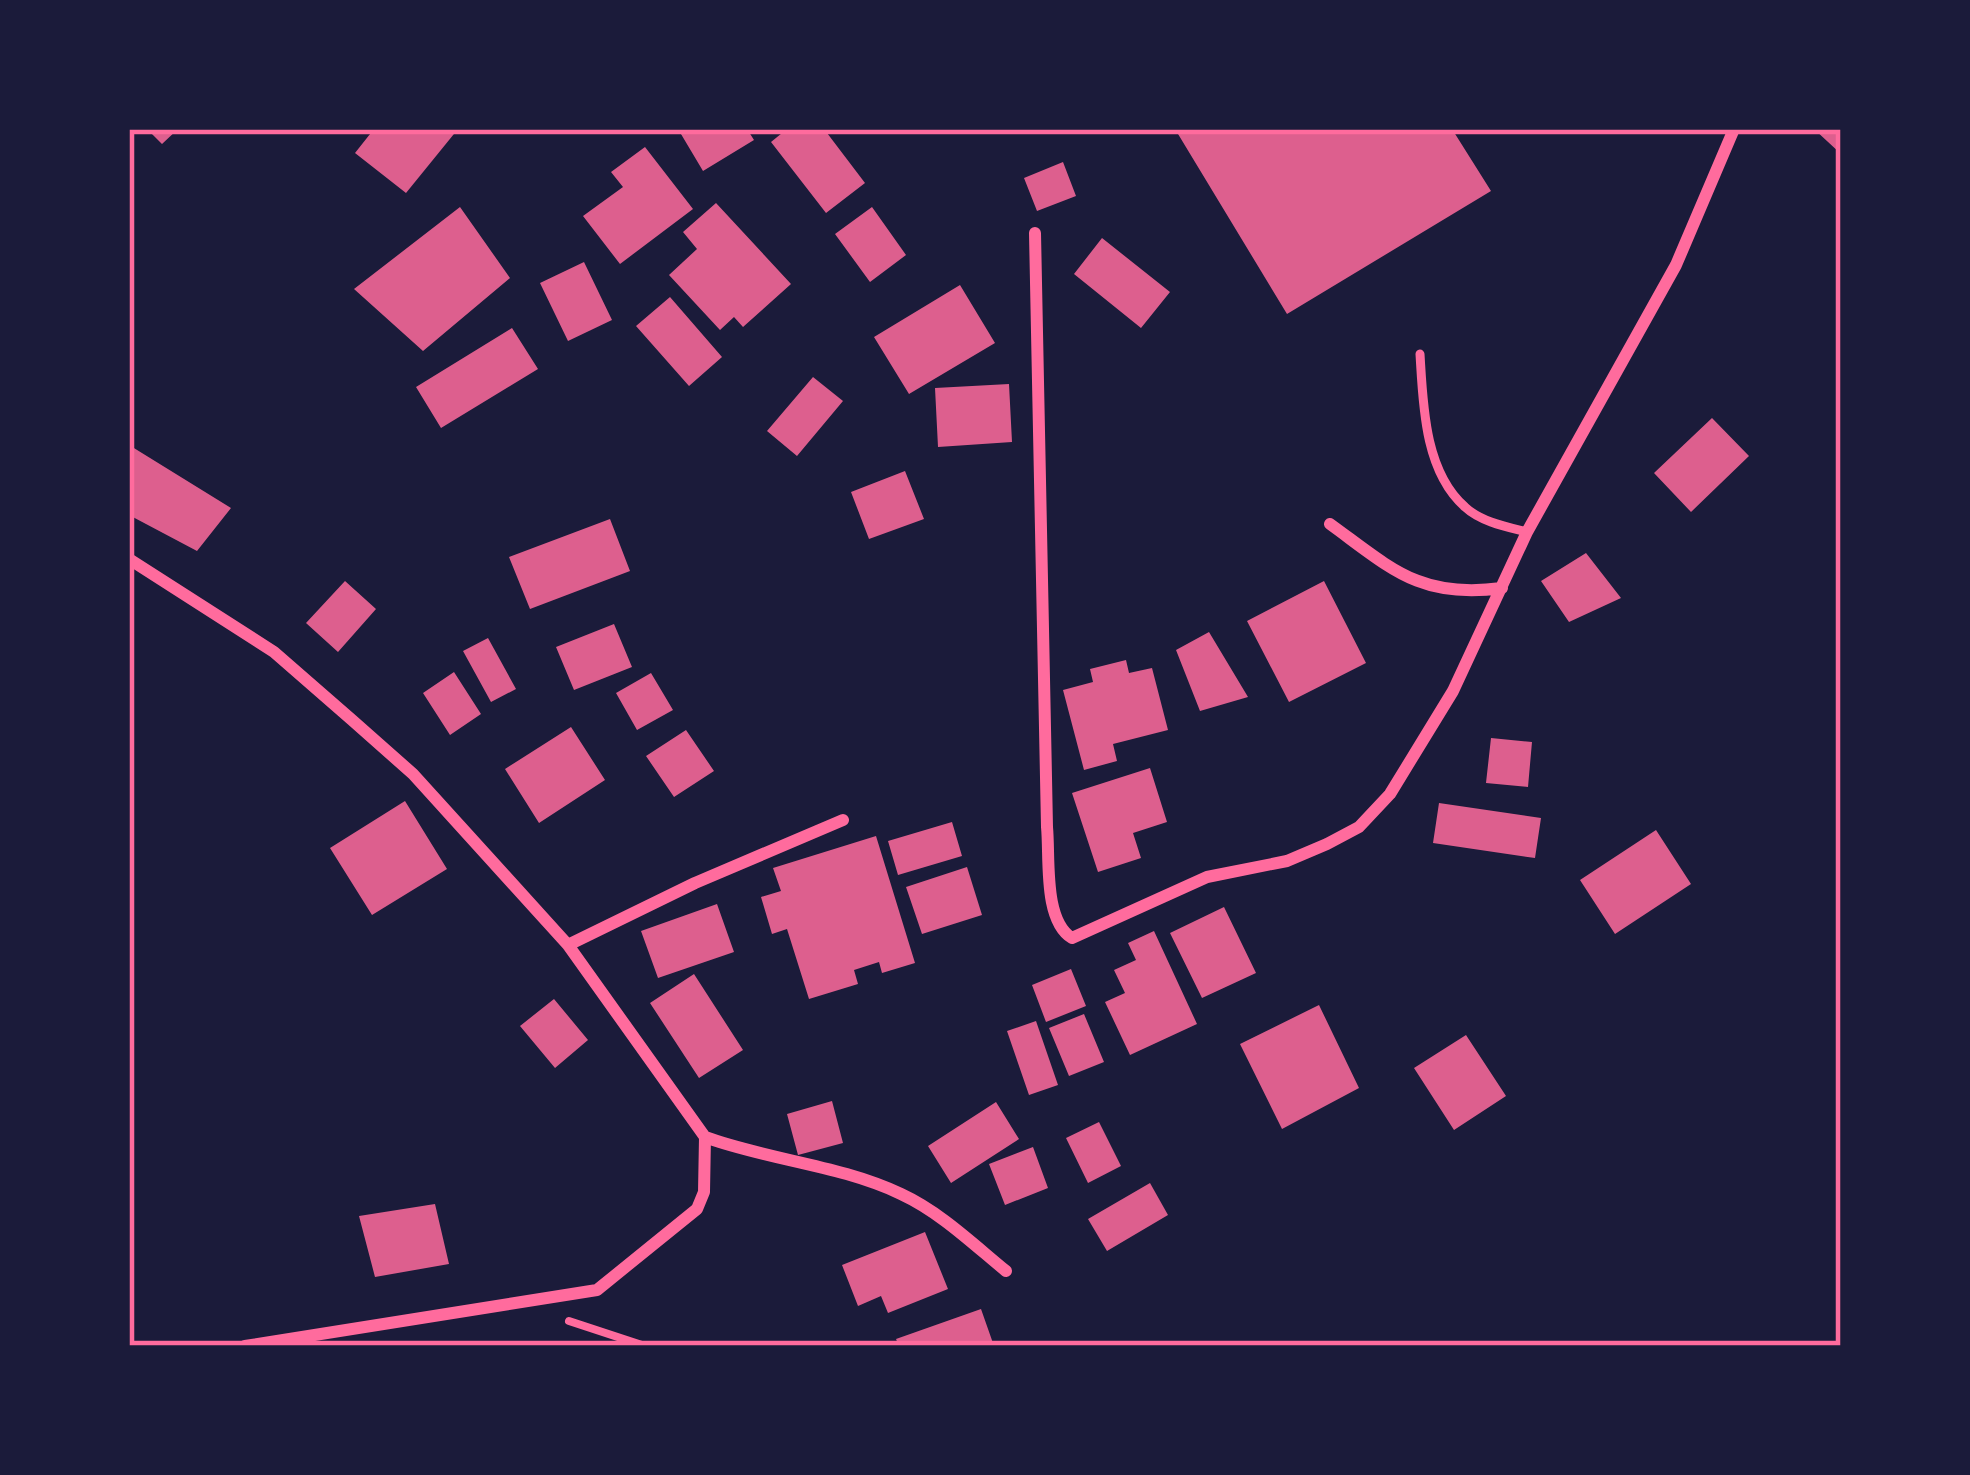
<svg xmlns="http://www.w3.org/2000/svg" width="1970" height="1475" viewBox="0 0 1970 1475" font-family="'Zilla Slab',serif">
  <style>
    .building { fill: #dd5f8e }
    .lines { fill: none; stroke-linecap: round; stroke-linejoin: round }
    .path { stroke: #ff6b9d; stroke-width: 8 }
    .service { stroke: #ff6b9d; stroke-width: 9 }
    .minor { stroke: #ff6b9d; stroke-width: 12 }
    .neatline { fill: none; stroke: #ff6b9d; stroke-width: 4.5 }
  </style>
  <rect width="100%" height="100%" fill="#1b1b3a"/>
  <path class="building" d="M 147,129 L 178,129 L 162,144 Z
    M 374,129 L 458,129 L 406,193 L 355,153 Z
    M 678,129 L 747,129 L 754,140 L 703,171 Z
    M 787,129 L 824,129 L 865,183 L 826,213 L 771,142 Z
    M 1175,129 L 1452,129 L 1491,191 L 1287,314 Z
    M 1814,129 L 1841,129 L 1841,154 Z
    M 645,147 L 693,209 L 620,264 L 583,216 L 623,187 L 611,172 Z
    M 1063,162 L 1076,196 L 1037,211 L 1024,178 Z
    M 716,203 L 791,284 L 743,327 L 734,317 L 720,330 L 669,275 L 697,249 L 683,232 Z
    M 460,207 L 510,278 L 423,351 L 354,289 Z
    M 872,207 L 906,255 L 870,282 L 835,234 Z
    M 1102,238 L 1170,292 L 1141,328 L 1074,274 Z
    M 584,262 L 612,320 L 568,341 L 540,283 Z
    M 960,285 L 995,343 L 909,394 L 874,337 Z
    M 670,297 L 722,357 L 689,386 L 636,326 Z
    M 512,328 L 538,369 L 441,428 L 416,387 Z
    M 813,377 L 843,401 L 797,456 L 767,431 Z
    M 1009,384 L 1012,442 L 938,447 L 935,388 Z
    M 1712,418 L 1749,456 L 1691,512 L 1654,473 Z
    M 129,445 L 231,508 L 197,551 L 129,515 Z
    M 905,471 L 924,519 L 869,539 L 851,492 Z
    M 610,519 L 630,571 L 530,609 L 509,557 Z
    M 1586,553 L 1621,598 L 1569,622 L 1541,581 Z
    M 345,581 L 376,609 L 338,652 L 306,623 Z
    M 1324,581 L 1366,663 L 1289,702 L 1247,621 Z
    M 614,624 L 632,667 L 574,690 L 556,647 Z
    M 1209,632 L 1248,697 L 1200,711 L 1176,650 Z
    M 488,638 L 516,689 L 491,702 L 463,651 Z
    M 1126,660 L 1129,673 L 1152,668 L 1168,730 L 1113,744 L 1117,761 L 1084,770 L 1063,690 L 1093,682 L 1090,669 Z
    M 454,672 L 481,714 L 450,735 L 423,693 Z
    M 651,673 L 673,710 L 637,730 L 616,693 Z
    M 571,727 L 605,780 L 539,823 L 505,769 Z
    M 686,730 L 714,771 L 674,797 L 646,756 Z
    M 1491,738 L 1532,742 L 1528,787 L 1486,783 Z
    M 1150,768 L 1167,822 L 1133,833 L 1141,858 L 1098,872 L 1072,793 Z
    M 405,801 L 447,869 L 372,915 L 330,848 Z
    M 1439,803 L 1541,818 L 1535,858 L 1433,843 Z
    M 952,822 L 962,856 L 898,875 L 888,841 Z
    M 1656,830 L 1691,884 L 1615,934 L 1580,880 Z
    M 876,836 L 915,963 L 882,973 L 879,962 L 854,970 L 858,984 L 809,999 L 787,929 L 772,934 L 761,897 L 781,891 L 773,868 Z
    M 967,867 L 982,915 L 922,934 L 906,887 Z
    M 717,904 L 734,952 L 658,978 L 641,931 Z
    M 1224,907 L 1256,973 L 1202,998 L 1170,933 Z
    M 1154,931 L 1197,1024 L 1130,1055 L 1105,1002 L 1125,993 L 1114,970 L 1136,960 L 1128,943 Z
    M 1071,969 L 1086,1006 L 1046,1022 L 1032,985 Z
    M 694,974 L 743,1050 L 699,1078 L 650,1003 Z
    M 554,999 L 588,1040 L 555,1068 L 520,1026 Z
    M 1319,1005 L 1359,1088 L 1282,1129 L 1240,1044 Z
    M 1084,1014 L 1104,1062 L 1069,1076 L 1049,1028 Z
    M 1036,1021 L 1058,1085 L 1029,1095 L 1007,1031 Z
    M 1466,1035 L 1506,1096 L 1454,1130 L 1414,1068 Z
    M 832,1101 L 843,1143 L 798,1155 L 787,1114 Z
    M 996,1102 L 1019,1139 L 951,1183 L 928,1146 Z
    M 1099,1122 L 1121,1166 L 1088,1183 L 1066,1138 Z
    M 1033,1147 L 1048,1188 L 1005,1205 L 989,1164 Z
    M 1150,1183 L 1168,1215 L 1107,1251 L 1088,1219 Z
    M 435,1204 L 449,1264 L 375,1277 L 359,1216 Z
    M 925,1232 L 948,1289 L 888,1313 L 881,1296 L 858,1306 L 842,1265 Z
    M 981,1309 L 994,1346 L 899,1346 L 896,1339 Z"/>
  <g class="lines">
    <path class="path" d="M 569,1321 L 645,1346"/>
    <path class="service" d="M 1420,354 C 1423,403 1424,471 1465,507 C 1481,522 1507,527 1527,532"/>
    <path class="minor" d="M 1035,233 L 1047,827 C 1050,858 1043,920 1072,938 L 1207,877 L 1287,861 L 1327,844 L 1359,827 L 1390,794 L 1453,691 L 1527,532 L 1676,265 L 1734,129
      M 1330,524 C 1392,569 1420,599 1502,588
      M 129,559 L 274,652 L 352,720 L 413,774 L 568,945 L 705,1137 L 704,1192 L 697,1209 L 597,1290 L 245,1346
      M 568,945 L 695,883 L 843,820
      M 705,1137 C 768,1160 840,1165 901,1194 C 940,1212 973,1244 1006,1271"/>
  </g>
  <rect width="1970" height="1475" fill="none" stroke="#1b1b3a" stroke-width="264"/>
  <rect x="132" y="132" width="1706" height="1211" class="neatline"/>
</svg>
